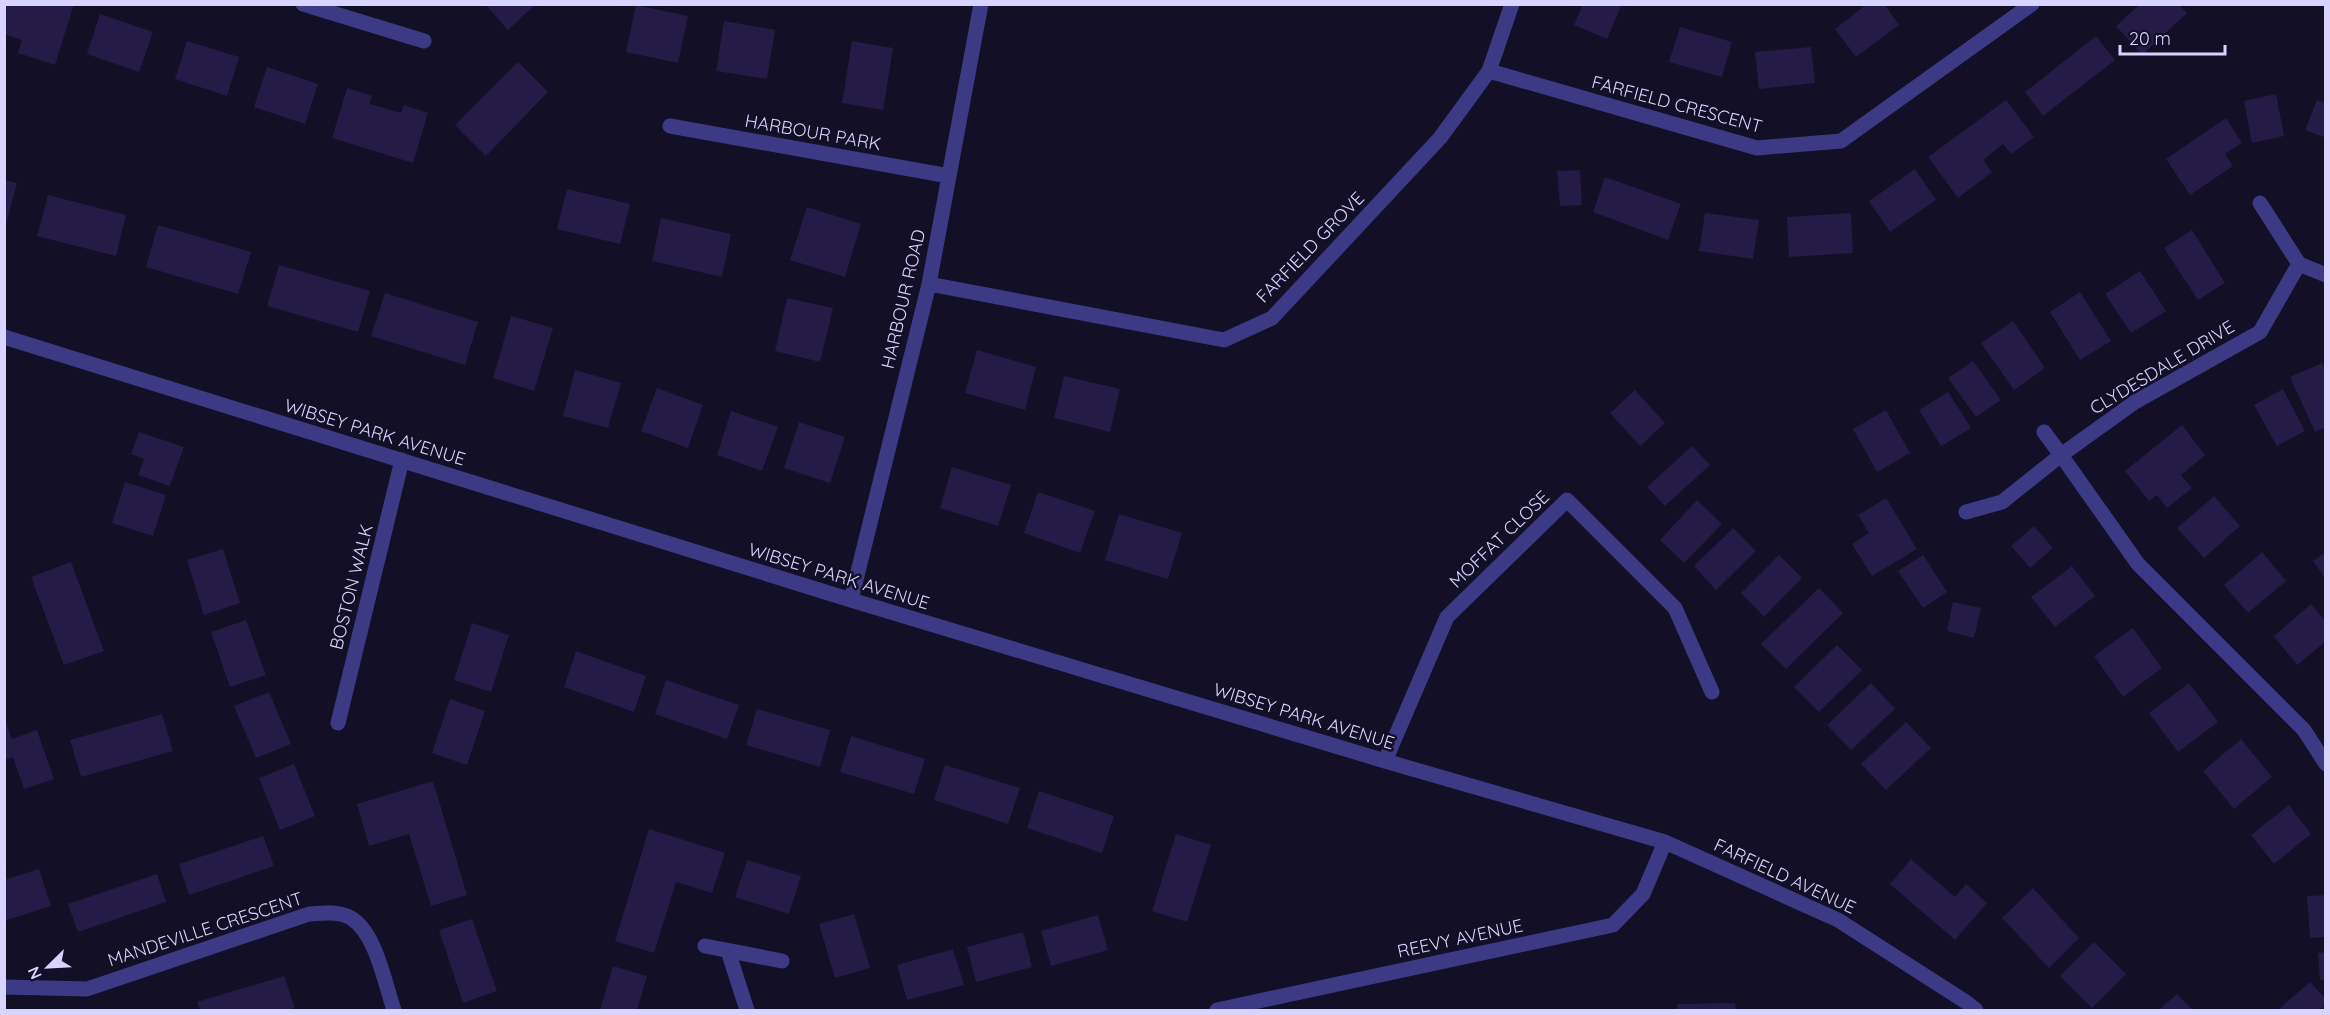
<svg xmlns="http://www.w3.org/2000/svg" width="2330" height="1015" viewBox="0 0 2330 1015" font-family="Quicksand,sans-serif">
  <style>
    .building { fill: #241b47 }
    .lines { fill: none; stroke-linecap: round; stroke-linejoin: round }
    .minor { stroke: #3d3a85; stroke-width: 15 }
    .labels { text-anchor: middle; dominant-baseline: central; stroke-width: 5; stroke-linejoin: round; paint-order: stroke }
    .street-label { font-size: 18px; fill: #d9d4ff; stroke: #130f26 }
  </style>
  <rect width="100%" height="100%" fill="#130f26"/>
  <path class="building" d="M 4,4 L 74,4 L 55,65 L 18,53 L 22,40 L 4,34 Z
    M 485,4 L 536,4 L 508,30 Z
    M 1583,4 L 1622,4 L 1607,39 L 1574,25 Z
    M 1867,4 L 1884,4 L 1899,25 L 1856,57 L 1835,29 Z
    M 636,5 L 688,16 L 678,63 L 626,52 Z
    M 2139,5 L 2179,5 L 2187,13 L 2142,55 L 2116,26 Z
    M 100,14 L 153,32 L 139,72 L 87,54 Z
    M 724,21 L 775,30 L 767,79 L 716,71 Z
    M 1680,27 L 1732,42 L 1722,77 L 1669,62 Z
    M 2096,36 L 2115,60 L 2043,116 L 2025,92 Z
    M 187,41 L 239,57 L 227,96 L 175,79 Z
    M 852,41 L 893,48 L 883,110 L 842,103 Z
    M 1811,47 L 1815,83 L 1759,89 L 1755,52 Z
    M 518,62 L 548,92 L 486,156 L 455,125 Z
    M 267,67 L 318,84 L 305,124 L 254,107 Z
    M 347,88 L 372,96 L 370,104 L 401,113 L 404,105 L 428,113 L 413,163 L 332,138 Z
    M 2276,94 L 2284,136 L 2252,143 L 2244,101 Z
    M 2006,100 L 2034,137 L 2011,154 L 2003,144 L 1983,160 L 1992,172 L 1958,198 L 1928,157 Z
    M 2317,100 L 2326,103 L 2326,138 L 2305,130 Z
    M 2226,118 L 2242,143 L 2225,154 L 2233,166 L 2190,195 L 2166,159 Z
    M 1915,169 L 1936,200 L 1890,232 L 1869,201 Z
    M 1580,170 L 1582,205 L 1560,206 L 1557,171 Z
    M 1605,177 L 1681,204 L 1668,240 L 1593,212 Z
    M 4,180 L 17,183 L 6,224 L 4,224 Z
    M 567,189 L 630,204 L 620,244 L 557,229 Z
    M 48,195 L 126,215 L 116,256 L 37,236 Z
    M 807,207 L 861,224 L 845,277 L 790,260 Z
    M 1705,213 L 1759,220 L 1753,259 L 1699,251 Z
    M 1851,213 L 1853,253 L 1789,257 L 1787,217 Z
    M 661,218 L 731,234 L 722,277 L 652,261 Z
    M 158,225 L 251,252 L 238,294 L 146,267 Z
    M 2192,230 L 2225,283 L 2198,300 L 2164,248 Z
    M 279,265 L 370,291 L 358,332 L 267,306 Z
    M 2140,271 L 2166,311 L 2131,333 L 2105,294 Z
    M 2080,292 L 2111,341 L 2080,360 L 2050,312 Z
    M 385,293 L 478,322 L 465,365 L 371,336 Z
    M 787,298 L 833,308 L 820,362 L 775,351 Z
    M 511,316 L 553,328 L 534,391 L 493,378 Z
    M 2013,321 L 2045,368 L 2014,390 L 1981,343 Z
    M 977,350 L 1036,367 L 1025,410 L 965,393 Z
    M 1973,361 L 2001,400 L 1976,417 L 1948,378 Z
    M 2322,363 L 2326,372 L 2326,427 L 2315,432 L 2290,377 Z
    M 575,370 L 621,383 L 608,428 L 563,416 Z
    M 1064,376 L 1120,389 L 1110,432 L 1054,418 Z
    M 657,388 L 703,405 L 688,448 L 641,431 Z
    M 2283,389 L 2305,431 L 2277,446 L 2254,405 Z
    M 1635,390 L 1665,423 L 1640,446 L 1610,413 Z
    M 1948,392 L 1971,428 L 1941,446 L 1919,410 Z
    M 1886,410 L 1910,453 L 1877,472 L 1853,429 Z
    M 731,411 L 778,427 L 762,471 L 717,455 Z
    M 799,422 L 845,437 L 830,483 L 784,468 Z
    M 2182,425 L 2205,455 L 2181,475 L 2192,488 L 2167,508 L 2157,495 L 2149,501 L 2125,471 Z
    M 139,432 L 184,447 L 170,486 L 138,475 L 144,459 L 131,454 Z
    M 1692,446 L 1710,465 L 1665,506 L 1647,487 Z
    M 952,467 L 1011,485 L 998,526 L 940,508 Z
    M 125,482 L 166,495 L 153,536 L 112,523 Z
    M 1038,492 L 1095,511 L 1080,553 L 1024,533 Z
    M 2214,496 L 2240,526 L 2204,558 L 2177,528 Z
    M 1886,498 L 1917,549 L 1872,576 L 1852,544 L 1869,533 L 1858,515 Z
    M 1697,500 L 1722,524 L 1684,563 L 1660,540 Z
    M 1119,514 L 1182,533 L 1168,579 L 1105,560 Z
    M 2034,526 L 2053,548 L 2030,568 L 2011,546 Z
    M 1733,528 L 1756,551 L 1716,590 L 1694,566 Z
    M 223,549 L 240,603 L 204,615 L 187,560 Z
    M 2262,552 L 2286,581 L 2248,613 L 2224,585 Z
    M 2326,552 L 2326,579 L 2313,561 Z
    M 1779,555 L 1802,578 L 1764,617 L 1741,593 Z
    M 1923,555 L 1947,592 L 1923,608 L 1898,571 Z
    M 71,562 L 104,651 L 64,665 L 31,577 Z
    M 2072,566 L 2095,596 L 2055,627 L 2031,597 Z
    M 1819,588 L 1843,613 L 1786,669 L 1761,644 Z
    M 1953,602 L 1981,608 L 1974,638 L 1947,631 Z
    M 2311,604 L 2326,621 L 2326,641 L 2297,665 L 2274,636 Z
    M 246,620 L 266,675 L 230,687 L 211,632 Z
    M 472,623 L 509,635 L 491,692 L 454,680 Z
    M 2133,628 L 2162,668 L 2123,697 L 2094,656 Z
    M 1837,645 L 1862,670 L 1819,712 L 1794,687 Z
    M 576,651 L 646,676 L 634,712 L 564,687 Z
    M 666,680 L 739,705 L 727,739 L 655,714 Z
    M 1871,683 L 1895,709 L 1851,750 L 1827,725 Z
    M 2189,683 L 2218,722 L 2178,752 L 2149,713 Z
    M 269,692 L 291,744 L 256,758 L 234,706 Z
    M 450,699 L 485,711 L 467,765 L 432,753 Z
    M 757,709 L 830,730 L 820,767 L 746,745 Z
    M 162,714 L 173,751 L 81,777 L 70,740 Z
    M 5,720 L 12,739 L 37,730 L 54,779 L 24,789 L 13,757 L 4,760 Z
    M 1906,722 L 1931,748 L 1886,790 L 1861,764 Z
    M 851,736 L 925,759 L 914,794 L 840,772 Z
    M 2241,739 L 2272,777 L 2234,809 L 2203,771 Z
    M 294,764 L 315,816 L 280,830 L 259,778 Z
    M 945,765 L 1020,788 L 1008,824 L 934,800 Z
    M 433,781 L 467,895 L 431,906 L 409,834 L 369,846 L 357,804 Z
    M 1039,791 L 1114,816 L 1102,853 L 1027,828 Z
    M 2289,805 L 2311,834 L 2274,864 L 2251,835 Z
    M 649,829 L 725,853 L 712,893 L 676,882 L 654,953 L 615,941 Z
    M 1176,834 L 1211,845 L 1187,922 L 1152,911 Z
    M 263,836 L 274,866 L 189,895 L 179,864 Z
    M 1911,859 L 1955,897 L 1966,884 L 1987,903 L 1955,940 L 1890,884 Z
    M 747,860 L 801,876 L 789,914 L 735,897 Z
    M 39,869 L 51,906 L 4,921 L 4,880 Z
    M 157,874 L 166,902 L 78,932 L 68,904 Z
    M 2033,888 L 2079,938 L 2049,968 L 2002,918 Z
    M 2326,895 L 2326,937 L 2310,938 L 2307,896 Z
    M 854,914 L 870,968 L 835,978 L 819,924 Z
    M 1098,915 L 1108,950 L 1051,966 L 1041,931 Z
    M 472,919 L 497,991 L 463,1003 L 439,930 Z
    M 1023,932 L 1032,967 L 976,982 L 967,947 Z
    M 2094,942 L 2126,974 L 2092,1008 L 2060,976 Z
    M 953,949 L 964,985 L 907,1000 L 897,965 Z
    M 2326,952 L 2326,980 L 2320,980 L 2318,953 Z
    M 613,966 L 647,976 L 637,1010 L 600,1010 Z
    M 284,976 L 295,1008 L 287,1010 L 200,1010 L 197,1002 Z
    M 2310,982 L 2326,999 L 2326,1005 L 2319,1010 L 2278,1010 Z
    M 2177,994 L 2193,1010 L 2158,1010 Z
    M 1735,1003 L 1736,1010 L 1677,1010 L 1677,1004 Z"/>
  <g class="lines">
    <path class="minor" d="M 303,4 L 424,41
      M 1489,71 L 1757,148 L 1841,141 L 2032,4
      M 670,126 L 949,176
      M 2260,203 L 2299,264 L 2260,332 L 2135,402 L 2061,455 L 2138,564 L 2304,730 L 2326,764
      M 2299,264 L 2326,275
      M 929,284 L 1224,340 L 1272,318 L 1440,138 L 1489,71 L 1512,4
      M 4,337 L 851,600 L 1385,761 L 1665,842 L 1838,920 L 1966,1002 L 1976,1010
      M 1966,512 L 2002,502 L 2061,455 L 2044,432
      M 851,600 L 929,284 L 981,4
      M 338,723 L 402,460
      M 1385,761 L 1447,617 L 1567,500 L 1675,608 L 1712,692
      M 705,946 L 782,961
      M 728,951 L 747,1010
      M 4,987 L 87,989 L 309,914 C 323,913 338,911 351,918 C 376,933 385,984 394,1010
      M 1217,1010 L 1613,925 L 1643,894 L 1665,842"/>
  </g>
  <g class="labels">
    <g class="street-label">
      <text transform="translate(1677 104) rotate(15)">FARFIELD CRESCENT</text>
      <text transform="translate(813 132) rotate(10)">HARBOUR PARK</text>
      <text transform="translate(1310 247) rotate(-46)">FARFIELD GROVE</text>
      <text transform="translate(903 299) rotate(-77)">HARBOUR ROAD</text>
      <text transform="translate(2162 367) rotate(-31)">CLYDESDALE DRIVE</text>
      <text transform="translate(375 432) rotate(17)">WIBSEY PARK AVENUE</text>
      <text transform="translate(1499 539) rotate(-44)">MOFFAT CLOSE</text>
      <text transform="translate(839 576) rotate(17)">WIBSEY PARK AVENUE</text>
      <text transform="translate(351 587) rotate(-76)">BOSTON WALK</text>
      <text transform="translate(1304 716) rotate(17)">WIBSEY PARK AVENUE</text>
      <text transform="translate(1785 876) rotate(25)">FARFIELD AVENUE</text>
      <text transform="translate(205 929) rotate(-18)">MANDEVILLE CRESCENT</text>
      <text transform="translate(1460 938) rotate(-12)">REEVY AVENUE</text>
    </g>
  </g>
  <rect width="2330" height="1015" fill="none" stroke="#d9d4ff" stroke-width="12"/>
  <g transform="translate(48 967) rotate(246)" stroke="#130f26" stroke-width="4.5" paint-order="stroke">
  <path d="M0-4.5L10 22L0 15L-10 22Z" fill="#d9d4ff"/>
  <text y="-9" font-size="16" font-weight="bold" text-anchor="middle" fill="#d9d4ff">N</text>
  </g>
  <path d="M2120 45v9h105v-9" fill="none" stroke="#d9d4ff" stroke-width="3"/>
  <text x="2129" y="45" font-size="18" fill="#d9d4ff" stroke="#130f26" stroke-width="4.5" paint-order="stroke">20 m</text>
</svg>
